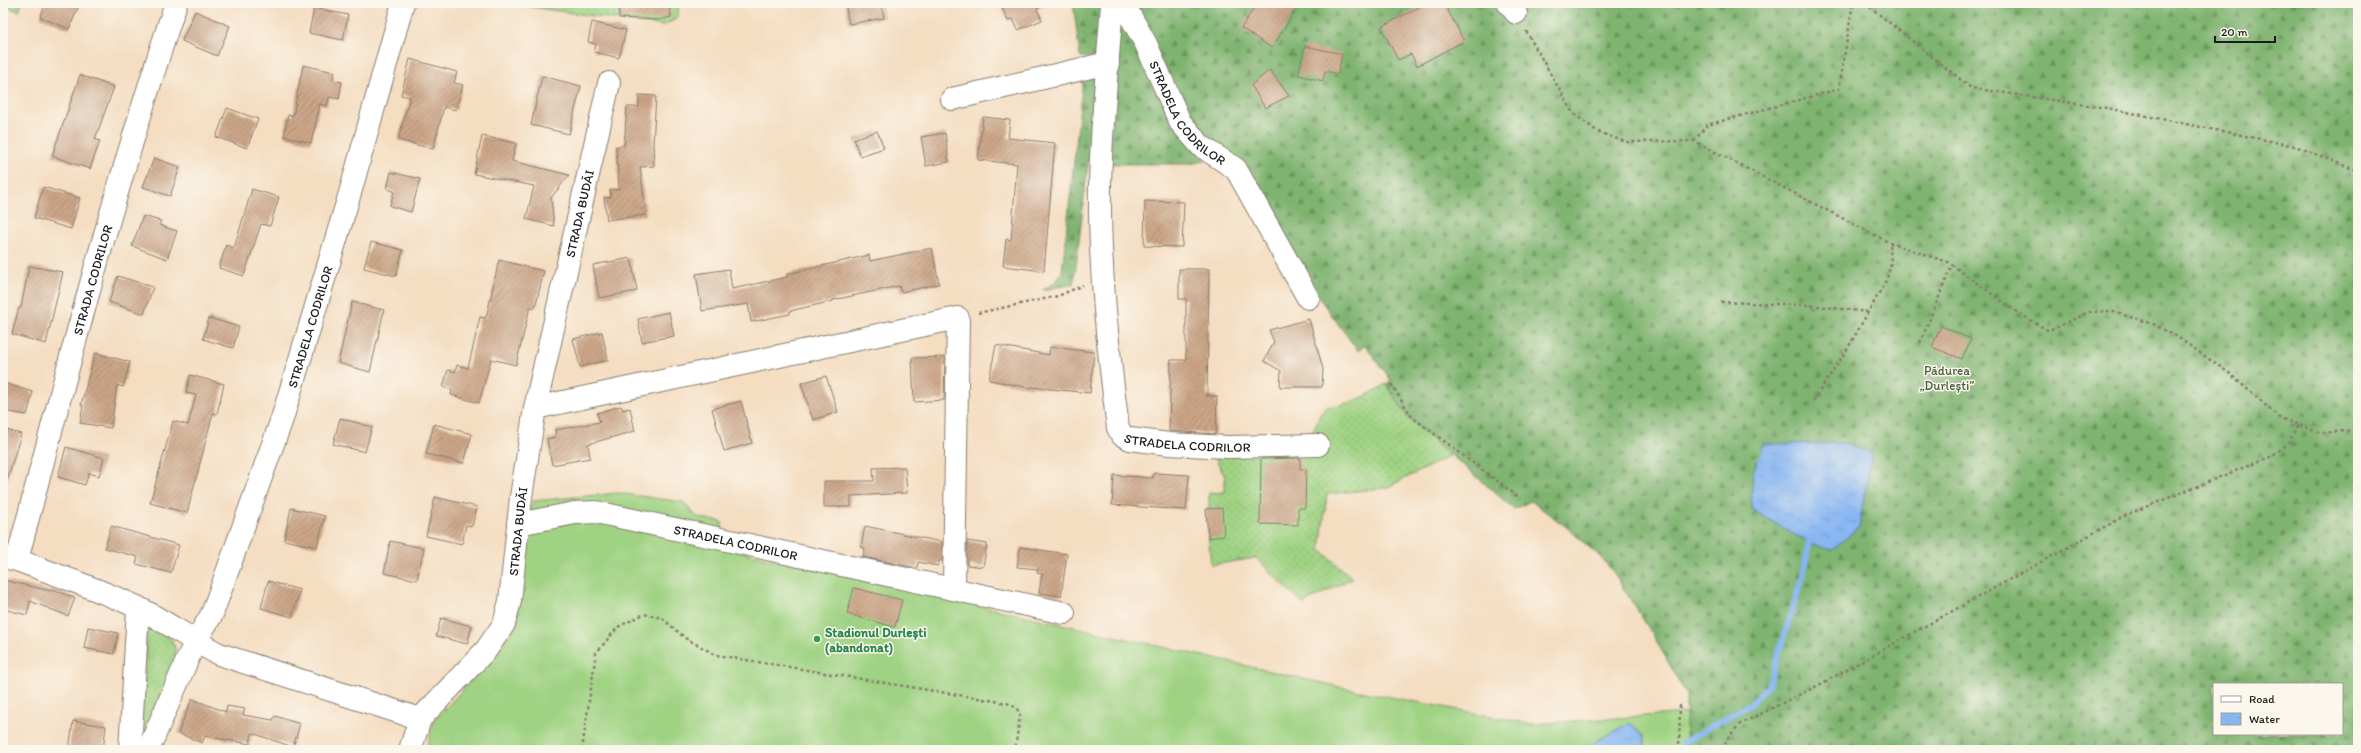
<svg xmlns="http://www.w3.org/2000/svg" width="2361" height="753" viewBox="0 0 2361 753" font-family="Itim,sans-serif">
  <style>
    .grass { fill: #9fd282; stroke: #5e774f }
    .forest { fill: url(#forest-firs); stroke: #4e6846; fill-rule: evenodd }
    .garden { fill: url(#garden-dots); stroke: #5e774f }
    .water { fill: url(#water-ripples); stroke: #526987 }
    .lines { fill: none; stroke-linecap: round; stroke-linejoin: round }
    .stream { stroke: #87b6f2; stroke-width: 6 }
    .building { fill: url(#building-hatch) }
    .minor-casing { stroke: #887c6e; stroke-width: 24 }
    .path { stroke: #887c6e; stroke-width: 2.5; stroke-dasharray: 3 3; stroke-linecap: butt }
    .minor { stroke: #fff; stroke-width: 22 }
    .leisure-dot { fill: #2e9e5b; stroke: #fbf7ec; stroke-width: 1.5 }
    .labels { text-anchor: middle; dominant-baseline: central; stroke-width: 3; stroke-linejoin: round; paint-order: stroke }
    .street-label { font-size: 13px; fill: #1c1c1c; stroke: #fbf7ec }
    .park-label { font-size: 13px; fill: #4a5c40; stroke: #fbf7ec }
    .leisure-label { font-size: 13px; font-weight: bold; fill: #27864d; stroke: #fbf7ec; text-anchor: start }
  </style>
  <defs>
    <pattern id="forest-firs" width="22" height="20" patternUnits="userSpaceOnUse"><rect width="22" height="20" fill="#7fb470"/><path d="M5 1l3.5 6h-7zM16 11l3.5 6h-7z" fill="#67925b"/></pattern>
    <pattern id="garden-dots" width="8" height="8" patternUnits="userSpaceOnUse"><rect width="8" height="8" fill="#9fd282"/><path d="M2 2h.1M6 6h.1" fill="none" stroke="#88b470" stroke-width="1.8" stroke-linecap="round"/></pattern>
    <pattern id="water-ripples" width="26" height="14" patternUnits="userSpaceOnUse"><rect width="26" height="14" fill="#87b6f2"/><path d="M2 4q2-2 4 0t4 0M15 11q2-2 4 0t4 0" fill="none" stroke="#749ccf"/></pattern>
    <pattern id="building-hatch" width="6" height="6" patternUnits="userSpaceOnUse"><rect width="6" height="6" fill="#cca688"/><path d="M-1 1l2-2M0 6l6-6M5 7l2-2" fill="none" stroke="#a5866e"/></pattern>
  </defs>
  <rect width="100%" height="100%" fill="#fbf7ec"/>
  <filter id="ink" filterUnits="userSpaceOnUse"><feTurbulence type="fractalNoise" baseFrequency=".025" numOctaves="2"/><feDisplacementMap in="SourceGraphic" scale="8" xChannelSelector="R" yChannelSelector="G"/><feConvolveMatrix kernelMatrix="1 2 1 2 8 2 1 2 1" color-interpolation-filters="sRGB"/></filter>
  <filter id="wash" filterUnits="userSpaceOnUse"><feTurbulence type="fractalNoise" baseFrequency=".012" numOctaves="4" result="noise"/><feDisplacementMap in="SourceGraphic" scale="16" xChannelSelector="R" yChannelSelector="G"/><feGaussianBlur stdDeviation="0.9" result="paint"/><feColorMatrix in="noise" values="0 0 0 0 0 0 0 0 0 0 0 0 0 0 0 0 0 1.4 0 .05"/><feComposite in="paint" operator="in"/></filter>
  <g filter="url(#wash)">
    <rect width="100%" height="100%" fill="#f4ddc1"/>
    <path class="grass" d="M 3,3 L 22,3 L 19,11 L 3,6 Z
      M 618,493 L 683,502 L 697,517 L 722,522 L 722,531 L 528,513 L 533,501 Z
      M 596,519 L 1349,689 L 1532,724 L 1687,713 L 1686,750 L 426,750 L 434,721 L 498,651 L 515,626 L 529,529 Z"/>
    <path class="forest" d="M 1073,3 L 1103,3 L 1102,58 L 1080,57 Z
      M 1133,3 L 2358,3 L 2358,750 L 1686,750 L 1686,694 L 1653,635 L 1611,569 L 1598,555 L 1565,526 L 1531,501 L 1514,509 L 1408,418 L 1386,384 L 1391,380 L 1365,345 L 1358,351 L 1183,112 ZM 2214,684 L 2342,684 L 2342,734 L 2214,734 Z
      M 1119,15 L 1205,161 L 1189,164 L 1109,164 Z
      M 1083,78 L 1098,78 L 1074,284 L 1043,290 L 1055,282 L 1062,272 Z"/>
    <path class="garden" d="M 502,3 L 679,3 L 678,18 L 663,26 Z
      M 1386,384 L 1408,418 L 1450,456 L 1386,488 L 1327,494 L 1320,549 L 1352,578 L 1303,604 L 1256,558 L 1211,565 L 1206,509 L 1209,508 L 1209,493 L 1225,492 L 1225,477 L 1214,455 L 1310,435 L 1325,407 C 1349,405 1366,397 1386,384 Z
      M 152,624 C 162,629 172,636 175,648 C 180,673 151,721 141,744 L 147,629 Z"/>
    <path class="water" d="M 1844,443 L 1872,453 L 1859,527 L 1832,550 L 1809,543 L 1751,509 L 1753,472 L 1764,444 Z
      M 1630,722 L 1643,736 L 1646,750 L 1581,750 Z"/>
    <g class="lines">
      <path class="stream" d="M 1682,743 L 1749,705 L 1768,686 L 1803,576 L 1809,543"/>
    </g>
    <g id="blocks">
      <path class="building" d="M 46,3 L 80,3 L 69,29 L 40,17 Z
        M 619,3 L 669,3 L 671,17 L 659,20 L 619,18 Z
        M 845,3 L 881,3 L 884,18 L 849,24 Z
        M 1000,3 L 1049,3 L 1037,9 L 1042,20 L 1018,30 L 1013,19 L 1008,21 Z
        M 1257,3 L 1300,3 L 1272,48 L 1241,28 Z
        M 1427,3 L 1444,3 L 1464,41 L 1417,66 L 1411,54 L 1398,60 L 1381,27 Z
        M 314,8 L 348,15 L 343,40 L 309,33 Z
        M 195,11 L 230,26 L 217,56 L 182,41 Z
        M 592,22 L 626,30 L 619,58 L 594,52 L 596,44 L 588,42 Z
        M 1305,46 L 1342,54 L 1338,74 L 1325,71 L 1323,81 L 1298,75 Z
        M 410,59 L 457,72 L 454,83 L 463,85 L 456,110 L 444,107 L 433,149 L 398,140 L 410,97 L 401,95 Z
        M 303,65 L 334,72 L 333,80 L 342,82 L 339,99 L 329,97 L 327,106 L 320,104 L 311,143 L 284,136 L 288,115 L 293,116 Z
        M 1270,70 L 1289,96 L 1265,108 L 1251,85 Z
        M 80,75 L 114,87 L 95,139 L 100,141 L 90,169 L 52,156 Z
        M 542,76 L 581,86 L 569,134 L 531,125 Z
        M 639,95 L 656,96 L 653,143 L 654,166 L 640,167 L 646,215 L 607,220 L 604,198 L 611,197 L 610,190 L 619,189 L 616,146 L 624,146 L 627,107 L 639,107 Z
        M 227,108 L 258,119 L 247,148 L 216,137 Z
        M 983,117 L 1010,120 L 1008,138 L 1055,143 L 1044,271 L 1003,266 L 1006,239 L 1011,240 L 1017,164 L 978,160 Z
        M 877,131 L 884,148 L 860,156 L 854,139 Z
        M 945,133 L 949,162 L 926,166 L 921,137 Z
        M 482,136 L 516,143 L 512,161 L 569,175 L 551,198 L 554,226 L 526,219 L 534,186 L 474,174 Z
        M 154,158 L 180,167 L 170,196 L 143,187 Z
        M 391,172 L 420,179 L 411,212 L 390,206 L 394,191 L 387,189 Z
        M 43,187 L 80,198 L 71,229 L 34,218 Z
        M 252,189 L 279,197 L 270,226 L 261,224 L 244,276 L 219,268 L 226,245 L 234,248 Z
        M 1145,201 L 1184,202 L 1182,247 L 1144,246 Z
        M 143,216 L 161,221 L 159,225 L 177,231 L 167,259 L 132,246 Z
        M 371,242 L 403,250 L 396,276 L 364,268 Z
        M 932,248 L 939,284 L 901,292 L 899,286 L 833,300 L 833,301 L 790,311 L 790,314 L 751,322 L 748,304 L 702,311 L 696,274 L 729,269 L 732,289 L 787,277 L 787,274 L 869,255 L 870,261 Z
        M 631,258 L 637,291 L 599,298 L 593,265 Z
        M 499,260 L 544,271 L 535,308 L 530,307 L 516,365 L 491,359 L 479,403 L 451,395 L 452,390 L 443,387 L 448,370 L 455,372 L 457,365 L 468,368 L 480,317 L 486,318 Z
        M 29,266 L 63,272 L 46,344 L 12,334 L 19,308 L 21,308 Z
        M 1179,269 L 1209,269 L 1207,396 L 1217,396 L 1216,434 L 1169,431 L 1171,360 L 1186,360 L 1186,299 L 1179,299 Z
        M 118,276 L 153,287 L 144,314 L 109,302 Z
        M 352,302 L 384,310 L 370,372 L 338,363 Z
        M 669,312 L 674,336 L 642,342 L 638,319 Z
        M 209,318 L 239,327 L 233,348 L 203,339 Z
        M 1309,319 L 1323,369 L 1322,387 L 1280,387 L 1281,371 L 1264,361 L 1274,342 L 1269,330 Z
        M 1941,326 L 1971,339 L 1962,359 L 1932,347 Z
        M 602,332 L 608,360 L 580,367 L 573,339 Z
        M 996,345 L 1049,355 L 1050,347 L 1094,352 L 1090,393 L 1031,387 L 1031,388 L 989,380 Z
        M 95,353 L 130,362 L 123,387 L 117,385 L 111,428 L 80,423 L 83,405 L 81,405 Z
        M 945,357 L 944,400 L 914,402 L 912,358 Z
        M 190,375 L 224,384 L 217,414 L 213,413 L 187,513 L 150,503 L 173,421 L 188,425 L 196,395 L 186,393 Z
        M 826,376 L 838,412 L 813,420 L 801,383 Z
        M 3,383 L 33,392 L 27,415 L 3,411 Z
        M 741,401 L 752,443 L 724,451 L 712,409 Z
        M 621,406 L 623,410 L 630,408 L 635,431 L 588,444 L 590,458 L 552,465 L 547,439 L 556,437 L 555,430 L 600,422 L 597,413 Z
        M 340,418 L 372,427 L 365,452 L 333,444 Z
        M 434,424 L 472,434 L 464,463 L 426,454 Z
        M 3,429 L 21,434 L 7,480 L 3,479 Z
        M 66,447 L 104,458 L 99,476 L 89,473 L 85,485 L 58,477 Z
        M 1300,458 L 1300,469 L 1306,469 L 1305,508 L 1298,508 L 1298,525 L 1260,524 L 1261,459 Z
        M 905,467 L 907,493 L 851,496 L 851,507 L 824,507 L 824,481 L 874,481 L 873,468 Z
        M 1154,473 L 1189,475 L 1186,510 L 1112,505 L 1114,475 L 1153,478 Z
        M 435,497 L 477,507 L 472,526 L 466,525 L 462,544 L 426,536 Z
        M 291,508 L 325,516 L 317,547 L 284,540 Z
        M 1222,508 L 1224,536 L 1208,538 L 1206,509 Z
        M 111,526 L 179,545 L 171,573 L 136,564 L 138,557 L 105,548 Z
        M 865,526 L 942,542 L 942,561 L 939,561 L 937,566 L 918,562 L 917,568 L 863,557 L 865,548 L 861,547 Z
        M 390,541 L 424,548 L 417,580 L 384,573 Z
        M 967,541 L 987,544 L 983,567 L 967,565 Z
        M 1020,547 L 1067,554 L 1061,596 L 1039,593 L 1042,574 L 1037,573 L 1038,569 L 1017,567 Z
        M 3,580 L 51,591 L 52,589 L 75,598 L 68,616 L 30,601 L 27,615 L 3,609 Z
        M 268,581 L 300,590 L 292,617 L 261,608 Z
        M 854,588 L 902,600 L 895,627 L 847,614 Z
        M 441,618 L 472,626 L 467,644 L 436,636 Z
        M 88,627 L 118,633 L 114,654 L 84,648 Z
        M 192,699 L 226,712 L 227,706 L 245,709 L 243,715 L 273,720 L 275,716 L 300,724 L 293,747 L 252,733 L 250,744 L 205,736 L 202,743 L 178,733 Z
        M 73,721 L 106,726 L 103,750 L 69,750 Z"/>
    </g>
  </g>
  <g filter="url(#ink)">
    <use href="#blocks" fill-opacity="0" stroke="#887c6e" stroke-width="1"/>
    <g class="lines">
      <defs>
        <g id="minor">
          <path id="s1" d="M 1112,3 C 1108,64 1101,126 1100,187 C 1099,268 1108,348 1118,428 L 1122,435 L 1130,439 L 1169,444 L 1228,447 L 1318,445"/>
          <path id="s2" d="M 1123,3 L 1146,44 L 1180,122 L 1201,146 L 1236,169 L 1308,298"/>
          <path d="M 1508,3 L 1516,13"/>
          <path d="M 952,99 L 1108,63"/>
          <path d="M 535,408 L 958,318 L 954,588"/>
          <path id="s3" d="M 518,524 L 575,513 L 596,512 L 1064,613"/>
          <path id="s4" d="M 3,557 L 17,560 C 57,575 98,589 137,607 C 165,621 191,640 219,654 L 420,719 L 486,650 L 504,624 L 510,601 L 521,497 L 535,408 L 609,83"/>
          <path id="s5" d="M 17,560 C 66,373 115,186 176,3"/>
          <path d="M 130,750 L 138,608"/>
          <path id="s6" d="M 148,750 L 195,642 L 212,614 L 282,419 L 350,193 L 403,3"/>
          <path d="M 410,750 L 420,719"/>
        </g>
      </defs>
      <use href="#minor" class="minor-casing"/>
      <path class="path" d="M 1865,3 L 1971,88 L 2107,108 L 2295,146 L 2358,171
        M 1526,31 L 1573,113 L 1598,132 L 1626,142 L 1694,141 L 1890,243 L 1948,262 L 2018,313 L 2049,331 L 2089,312 L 2110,311 L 2151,323 L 2176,336 L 2229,373 L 2280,418 L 2321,433 L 2358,430
        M 1694,141 L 1707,125 L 1839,89 L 1853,3
        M 1721,302 L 1808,305 L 1868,312
        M 978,313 L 1058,296 L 1083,285
        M 1920,343 L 1952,265
        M 1391,384 L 1412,417 L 1521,499
        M 1813,401 L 1848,348 L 1887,279 L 1891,263 L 1890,243
        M 582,750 L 596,653 L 618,627 L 644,614 L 662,618 L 685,638 L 716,655 L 1007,703 L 1017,708 L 1020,715 L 1015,750
        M 1679,750 L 1680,705
        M 1724,750 L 1726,740 L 1740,724 L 1817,686 L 2128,514 L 2270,457 L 2288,444 L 2298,424"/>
      <use href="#minor" class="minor"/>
    </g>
  </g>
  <circle class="leisure-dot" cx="817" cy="639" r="4"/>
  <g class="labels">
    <g class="street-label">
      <text stroke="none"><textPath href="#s2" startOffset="129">STRADELA CODRILOR</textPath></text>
      <text stroke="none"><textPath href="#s4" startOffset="994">STRADA BUDĂI</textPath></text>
      <text stroke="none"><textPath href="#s5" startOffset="290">STRADA CODRILOR</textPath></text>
      <text stroke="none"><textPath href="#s6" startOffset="454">STRADELA CODRILOR</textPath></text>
      <text stroke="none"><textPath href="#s1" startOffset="501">STRADELA CODRILOR</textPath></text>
      <text stroke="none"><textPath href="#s4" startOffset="670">STRADA BUDĂI</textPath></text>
      <text stroke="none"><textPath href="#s3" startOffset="222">STRADELA CODRILOR</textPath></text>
    </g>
    <g class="park-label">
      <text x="1947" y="370">Pădurea<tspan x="1947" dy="15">„Durlești”</tspan></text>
    </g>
    <g class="leisure-label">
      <text x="825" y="632">Stadionul Durlești<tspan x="825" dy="15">(abandonat)</tspan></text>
    </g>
  </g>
  <rect width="2361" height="753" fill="none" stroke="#fbf7ec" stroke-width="16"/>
  <rect x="2213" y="683" width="130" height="52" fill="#fbf7ec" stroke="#a29f99"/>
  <rect x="2221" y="696" width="20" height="6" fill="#ffffff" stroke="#a29f99"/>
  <text x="2249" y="703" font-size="12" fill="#1c1c1c">Road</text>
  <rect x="2221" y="713" width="20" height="12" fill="url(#water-ripples)" stroke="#a29f99"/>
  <text x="2249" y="723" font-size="12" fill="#1c1c1c">Water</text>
  <path d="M2215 36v6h60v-6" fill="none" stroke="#1c1c1c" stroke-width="2"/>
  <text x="2221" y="36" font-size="12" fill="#1c1c1c" stroke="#fbf7ec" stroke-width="3" paint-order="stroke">20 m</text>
</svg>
